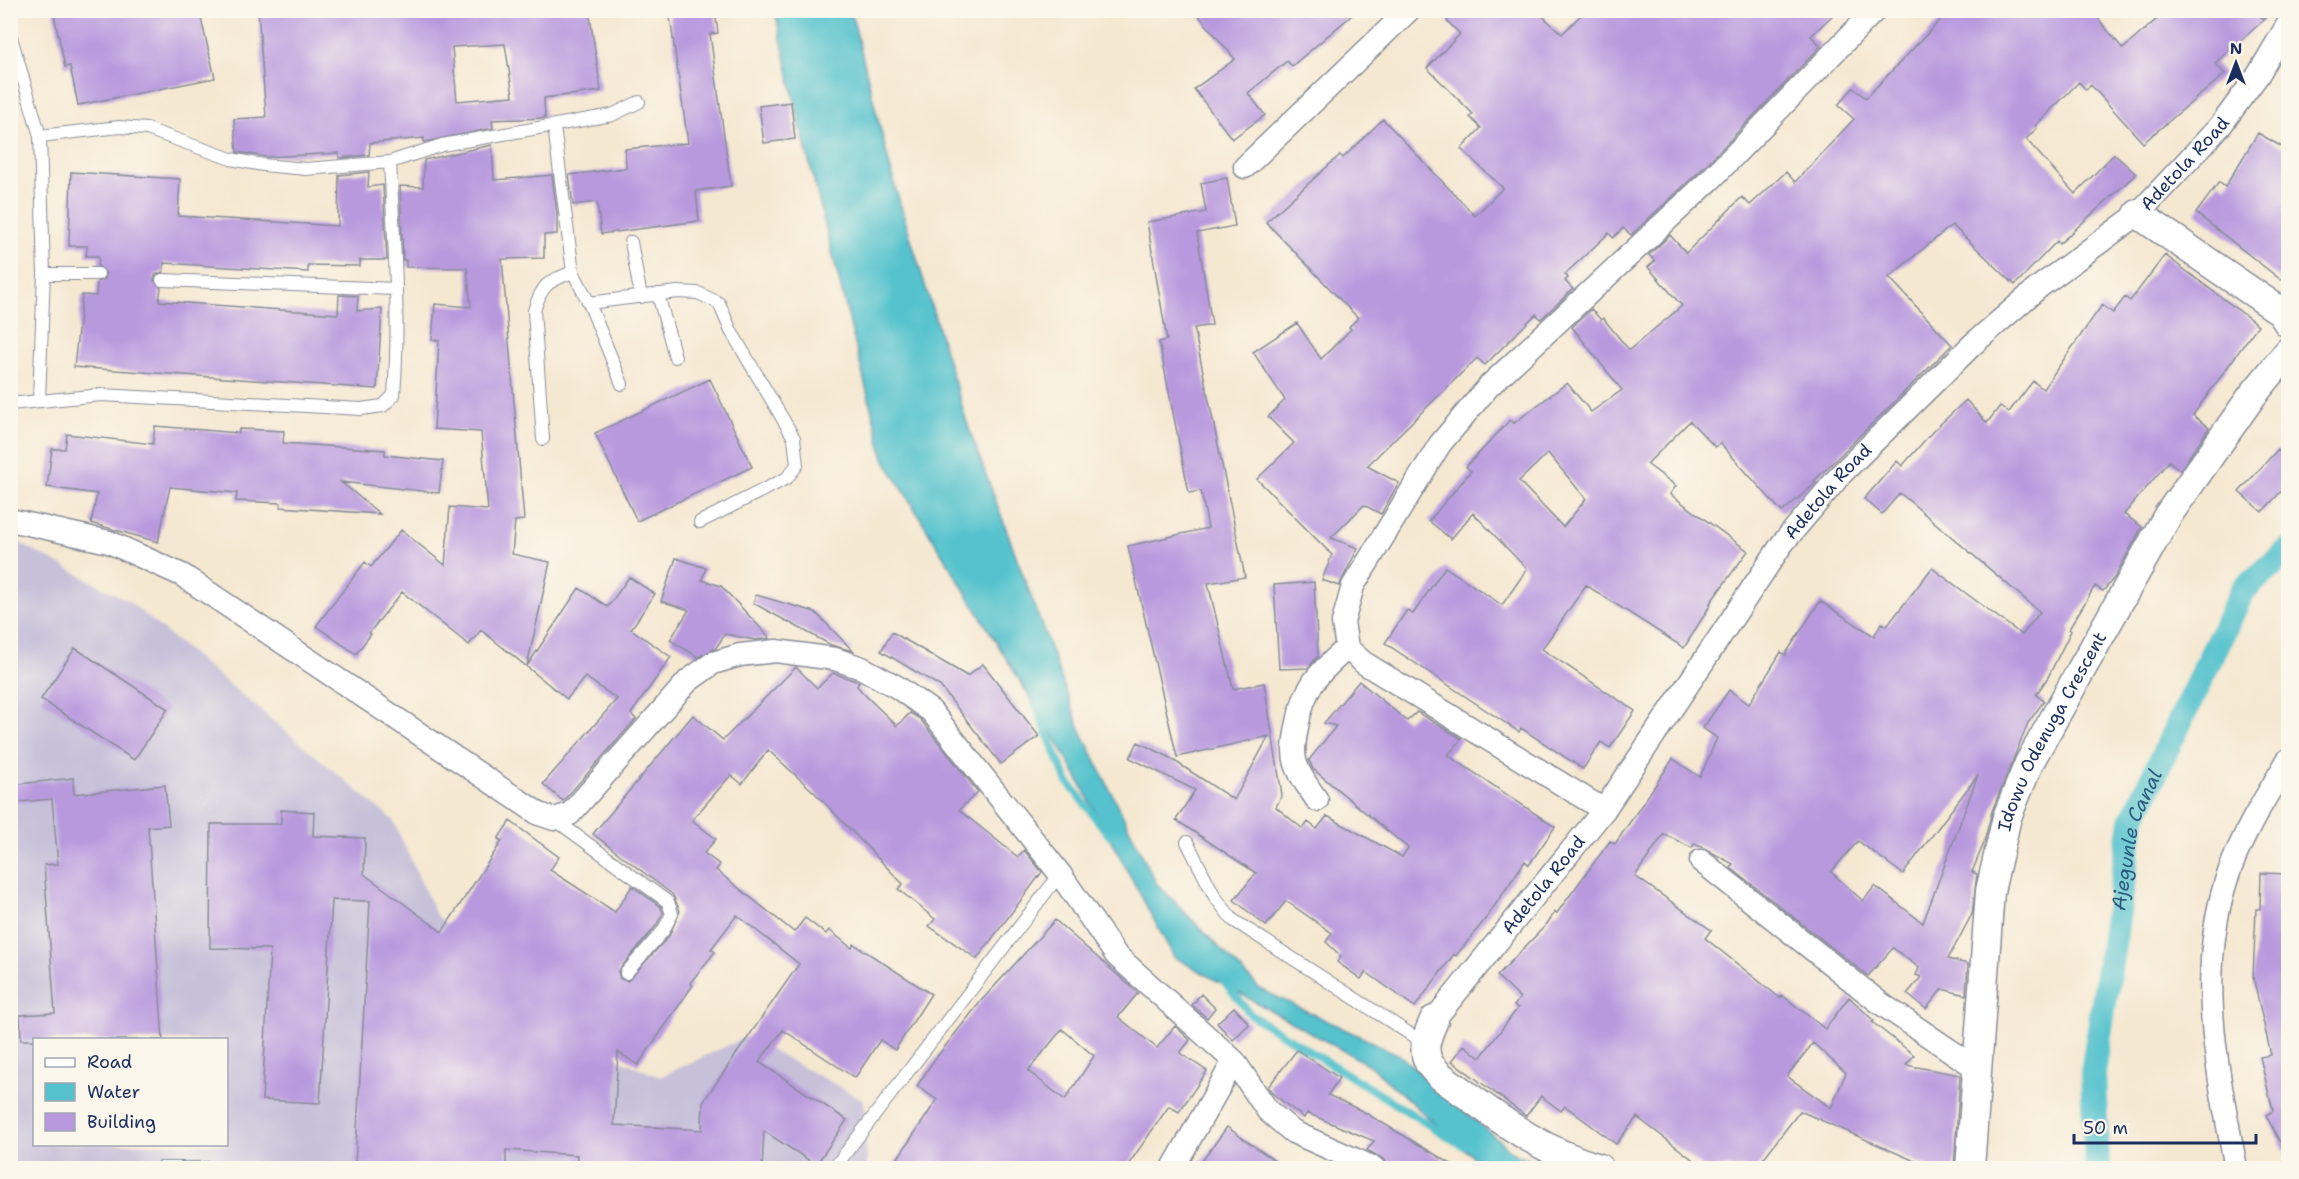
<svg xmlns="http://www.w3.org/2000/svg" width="2299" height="1179" viewBox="0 0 2299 1179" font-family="'Shantell Sans',sans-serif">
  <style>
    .industrial { fill: #c6c0d9; fill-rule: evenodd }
    .water { fill: #55c2cd; stroke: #387896; stroke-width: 1.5 }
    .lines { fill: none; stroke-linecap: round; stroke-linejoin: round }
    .stream { stroke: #55c2cd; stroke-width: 8 }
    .canal { stroke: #55c2cd; stroke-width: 26 }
    .building { fill: #b899de; fill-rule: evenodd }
    .service-casing { stroke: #888c98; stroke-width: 14 }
    .minor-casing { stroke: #888c98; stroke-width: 25 }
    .tertiary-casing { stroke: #888c98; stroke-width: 31 }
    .service { stroke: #fff; stroke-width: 12 }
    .minor { stroke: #fff; stroke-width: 22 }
    .tertiary { stroke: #fff; stroke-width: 28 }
    .labels { text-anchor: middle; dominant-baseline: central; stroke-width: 4.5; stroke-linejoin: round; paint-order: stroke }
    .street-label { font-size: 18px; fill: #1b2f5e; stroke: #fbf7ec }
    .water-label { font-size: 20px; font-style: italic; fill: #2c5b7f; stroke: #fbf7ec }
  </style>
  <rect width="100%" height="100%" fill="#fbf7ec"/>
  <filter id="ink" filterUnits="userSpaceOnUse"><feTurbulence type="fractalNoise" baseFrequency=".0167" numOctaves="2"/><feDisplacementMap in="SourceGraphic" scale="12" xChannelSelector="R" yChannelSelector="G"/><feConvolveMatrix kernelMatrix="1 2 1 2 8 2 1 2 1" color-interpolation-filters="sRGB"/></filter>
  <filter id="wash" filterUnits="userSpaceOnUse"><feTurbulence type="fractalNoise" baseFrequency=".008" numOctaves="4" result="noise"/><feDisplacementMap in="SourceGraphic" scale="24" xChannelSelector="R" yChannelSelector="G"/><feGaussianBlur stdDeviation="1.35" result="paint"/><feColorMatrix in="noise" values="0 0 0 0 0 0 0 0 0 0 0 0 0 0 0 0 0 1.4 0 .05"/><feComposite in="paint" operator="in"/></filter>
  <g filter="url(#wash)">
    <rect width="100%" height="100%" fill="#f5e8d1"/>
    <path class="industrial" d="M 10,538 L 127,600 L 393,820 L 436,915 L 592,1048 L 660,1077 L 746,1037 L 864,1100 L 867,1168 L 11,1168 ZM 34,1040 L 226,1040 L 226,1144 L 34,1144 Z"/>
    <path class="water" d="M 775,11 L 851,11 L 895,187 L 968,426 L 1080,729 L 1156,883 L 1260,989 L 1399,1055 L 1516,1155 L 1553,1168 L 1495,1168 L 1480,1163 L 1369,1065 L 1174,957 L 1061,748 L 884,459 L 801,129 Z"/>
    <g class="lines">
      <path class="stream" d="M 1035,703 L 1067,781 L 1109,835
        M 1224,981 L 1251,1015 L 1462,1145"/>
      <path class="canal" id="s1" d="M 2097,1168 L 2093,1073 L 2132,821 L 2243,590 L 2288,551"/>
    </g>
    <g id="blocks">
      <path class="building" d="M 53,10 L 199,10 L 215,78 L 78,105 L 70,66 L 65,67 Z
        M 258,10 L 589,10 L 601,91 L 544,98 L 545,118 L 492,120 L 493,128 L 424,142 L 424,138 L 370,143 L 369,155 L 339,158 L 339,153 L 267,157 L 237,152 L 234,119 L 266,117 ZM 505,44 L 513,96 L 457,101 L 452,47 Z
        M 669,10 L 715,10 L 718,33 L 710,34 L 731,186 L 696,191 L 699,221 L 601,234 L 597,202 L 573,205 L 569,175 L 626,168 L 625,149 L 688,143 Z
        M 1194,10 L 1358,10 L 1292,66 L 1287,61 L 1248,93 L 1265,115 L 1232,139 L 1194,89 L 1235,59 Z
        M 1458,10 L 1536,10 L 1562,34 L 1586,10 L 1838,10 L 1811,36 L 1821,46 L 1702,169 L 1631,235 L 1623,228 L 1613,238 L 1609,233 L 1565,274 L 1568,278 L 1565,281 L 1573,289 L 1541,319 L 1536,314 L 1485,365 L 1477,358 L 1367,466 L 1399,483 L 1381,514 L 1364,505 L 1331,538 L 1358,548 L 1339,586 L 1322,580 L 1332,555 L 1257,479 L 1294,443 L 1268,417 L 1285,400 L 1253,352 L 1297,323 L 1321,359 L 1351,329 L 1349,327 L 1358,318 L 1266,222 L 1340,155 L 1343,158 L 1383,119 L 1475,216 L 1503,188 L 1461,149 L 1481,128 L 1470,117 L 1473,114 L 1427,68 L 1460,34 L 1447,21 Z
        M 1950,10 L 2091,10 L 2123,49 L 2167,10 L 2264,10 L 2261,17 L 2265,19 L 2215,63 L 2225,74 L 2143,143 L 2091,85 L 2086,90 L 2079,82 L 2035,126 L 2037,128 L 2026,139 L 2075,194 L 2114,154 L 2136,174 L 2059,244 L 2057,241 L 2015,285 L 1952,225 L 1889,277 L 1952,345 L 1814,481 L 1816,483 L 1782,512 L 1720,443 L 1715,447 L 1690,421 L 1647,464 L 1676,486 L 1670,494 L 1748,551 L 1710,603 L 1711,604 L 1684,648 L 1586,585 L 1542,649 L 1635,711 L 1610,748 L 1601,742 L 1583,769 L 1521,728 L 1519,732 L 1385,643 L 1407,610 L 1413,614 L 1445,567 L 1502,605 L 1527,569 L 1473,513 L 1451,539 L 1429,521 L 1471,471 L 1466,467 L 1510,420 L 1514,423 L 1567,383 L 1591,412 L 1622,390 L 1572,327 L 1591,309 L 1601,320 L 1603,318 L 1629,350 L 1682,306 L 1648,267 L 1655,261 L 1649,255 L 1670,235 L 1686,253 L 1742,197 L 1750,205 L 1786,172 L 1795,182 L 1854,119 L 1838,105 L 1853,88 L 1866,98 ZM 1548,453 L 1586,499 L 1563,527 L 1519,481 Z
        M 791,102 L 795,139 L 764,143 L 759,106 Z
        M 2258,133 L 2289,151 L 2289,270 L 2281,280 L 2196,213 L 2219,182 L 2225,187 Z
        M 492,145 L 494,180 L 552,175 L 557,213 L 557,234 L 544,235 L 544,258 L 502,259 L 524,520 L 515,521 L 512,554 L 550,562 L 527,666 L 579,588 L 608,607 L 629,577 L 655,594 L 631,629 L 671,657 L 631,714 L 636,719 L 563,801 L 543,784 L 617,699 L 585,677 L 567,699 L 481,630 L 469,645 L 402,592 L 369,633 L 371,634 L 356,654 L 316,626 L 365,562 L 371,567 L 401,530 L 445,565 L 450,507 L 488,510 L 481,432 L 434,429 L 439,340 L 432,340 L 435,304 L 471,307 L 467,268 L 406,267 L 406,260 L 403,260 L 400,186 L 423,187 L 424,160 Z
        M 71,172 L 180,179 L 178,216 L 338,226 L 339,175 L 369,172 L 368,187 L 383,185 L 387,260 L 360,260 L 360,266 L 308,265 L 308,272 L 164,263 L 163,272 L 155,275 L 154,280 L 161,288 L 159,301 L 338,314 L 339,295 L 358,296 L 357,311 L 382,309 L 377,389 L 74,367 L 82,295 L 96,296 L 97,282 L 105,279 L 106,273 L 98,266 L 99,256 L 86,256 L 87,246 L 69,246 Z
        M 1227,178 L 1235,226 L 1197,233 L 1212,325 L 1194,328 L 1245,577 L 1208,583 L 1233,689 L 1264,683 L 1282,795 L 1276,807 L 1303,829 L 1308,822 L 1317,829 L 1327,816 L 1402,857 L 1408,848 L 1313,769 L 1309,760 L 1336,726 L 1324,723 L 1359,681 L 1407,721 L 1417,712 L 1462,739 L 1448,755 L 1555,827 L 1529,865 L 1525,861 L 1487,917 L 1456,956 L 1454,954 L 1415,1007 L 1366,972 L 1361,979 L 1337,962 L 1341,956 L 1326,942 L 1332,933 L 1286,901 L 1266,926 L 1234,900 L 1256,873 L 1176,820 L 1195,790 L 1130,758 L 1138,742 L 1167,756 L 1234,800 L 1269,736 L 1177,757 L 1128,546 L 1208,528 L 1201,491 L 1189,493 L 1159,342 L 1167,340 L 1147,222 L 1206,212 L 1201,183 Z
        M 2165,255 L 2258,325 L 2193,415 L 2209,428 L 2180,470 L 2169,461 L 2124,514 L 2142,527 L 2114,578 L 2103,591 L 2095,586 L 2069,629 L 2071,631 L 2048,677 L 2036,695 L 2044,701 L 2028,723 L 1992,811 L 1984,843 L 1972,872 L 1977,874 L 1972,914 L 1948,959 L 1968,964 L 1966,995 L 1942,989 L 1926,1009 L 1907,994 L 1921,977 L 1916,975 L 1919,968 L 1893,948 L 1868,976 L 1731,868 L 1733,864 L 1704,848 L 1694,844 L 1692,848 L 1664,834 L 1635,876 L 1711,930 L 1705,938 L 1780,998 L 1782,995 L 1825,1029 L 1849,997 L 1874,1021 L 1872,1022 L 1914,1055 L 1906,1065 L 1960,1075 L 1954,1168 L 1931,1168 L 1800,1111 L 1756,1168 L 1704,1168 L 1637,1117 L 1616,1144 L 1565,1106 L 1561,1111 L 1541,1096 L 1526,1116 L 1452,1061 L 1464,1045 L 1480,1058 L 1518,1008 L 1514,1006 L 1520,998 L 1497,976 L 1546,925 L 1555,912 L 1557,913 L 1610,841 L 1615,844 L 1673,759 L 1700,777 L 1717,738 L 1703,728 L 1729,690 L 1749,704 L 1781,652 L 1785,655 L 1820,601 L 1874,636 L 1882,623 L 1887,626 L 1932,568 L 2022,635 L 2040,612 L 1900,493 L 1882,514 L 1864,499 L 1897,461 L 1902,466 L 1933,431 L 1966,400 L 1987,423 L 2000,406 L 2009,412 L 2033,381 L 2043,389 L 2102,305 L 2113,313 L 2125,297 L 2130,301 ZM 1978,775 L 1923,923 L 1875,886 L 1863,901 L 1831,872 L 1858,841 L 1903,874 ZM 1813,1043 L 1846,1073 L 1831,1108 L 1787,1076 Z
        M 710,379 L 752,467 L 637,521 L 595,433 Z
        M 155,426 L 239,433 L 239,429 L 284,431 L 283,443 L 385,450 L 385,455 L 443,461 L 439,493 L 341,482 L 380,514 L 280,507 L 281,503 L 236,501 L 237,493 L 170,487 L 158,542 L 91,523 L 97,494 L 47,487 L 52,449 L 65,449 L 67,434 L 153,444 Z
        M 2278,449 L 2289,459 L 2289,483 L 2262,512 L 2239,492 Z
        M 676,558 L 706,568 L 702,580 L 721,586 L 770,638 L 755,640 L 725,634 L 716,648 L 698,657 L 670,640 L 689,610 L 661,601 Z
        M 1314,582 L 1318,656 L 1308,668 L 1279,669 L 1274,585 Z
        M 756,595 L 815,612 L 853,651 L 831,645 L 753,603 Z
        M 892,632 L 967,676 L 983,664 L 1039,736 L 1001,764 L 940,686 L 881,651 Z
        M 75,648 L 168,709 L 134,760 L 41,699 Z
        M 796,667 L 817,688 L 833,673 L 859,682 L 857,686 L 863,693 L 897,726 L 910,713 L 920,719 L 978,792 L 959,810 L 1018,857 L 1024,850 L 1042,872 L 977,959 L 929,926 L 935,919 L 898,889 L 903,884 L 814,792 L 768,750 L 742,784 L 731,775 L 692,820 L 716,839 L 704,853 L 720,865 L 716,870 L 794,932 L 805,918 L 826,934 L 829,930 L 852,948 L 854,944 L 931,994 L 895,1050 L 880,1040 L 855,1078 L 783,1030 L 759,1062 L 847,1120 L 816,1165 L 764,1131 L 762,1168 L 576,1168 L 577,1155 L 506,1150 L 506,1168 L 355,1164 L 370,901 L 332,900 L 320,1103 L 262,1100 L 270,949 L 210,948 L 211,824 L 281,824 L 281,810 L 314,812 L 313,836 L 365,838 L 364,874 L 442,932 L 502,841 L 498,839 L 510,821 L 559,857 L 550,870 L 615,912 L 632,886 L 661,907 L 663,913 L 656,926 L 618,971 L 620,979 L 628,981 L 669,936 L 680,911 L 673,895 L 593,834 L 693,715 L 723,740 ZM 737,915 L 799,964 L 703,1102 L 702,1130 L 614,1125 L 618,1052 L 638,1065 L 693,985 L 690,983 L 715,952 L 711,949 Z
        M 73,778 L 74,794 L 165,785 L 169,825 L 148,827 L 163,1040 L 21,1040 L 20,1015 L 55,1013 L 44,865 L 58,864 L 52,799 L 10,803 L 10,785 Z
        M 2261,873 L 2289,874 L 2289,1160 L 2266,1115 L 2273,1111 L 2260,1057 L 2271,1055 L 2253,977 L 2256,909 L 2260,909 Z
        M 1055,920 L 1138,993 L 1118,1017 L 1157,1048 L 1175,1026 L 1190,1040 L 1180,1053 L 1207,1071 L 1179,1112 L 1169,1106 L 1126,1168 L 891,1168 L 937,1100 L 917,1086 L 932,1063 L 981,1001 ZM 1062,1029 L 1094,1056 L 1065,1100 L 1028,1071 Z
        M 1201,994 L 1215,1008 L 1207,1018 L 1192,1005 Z
        M 1234,1007 L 1249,1024 L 1233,1040 L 1217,1023 Z
        M 1297,1050 L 1339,1078 L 1328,1095 L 1364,1112 L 1458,1168 L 1387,1168 L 1385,1160 L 1367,1150 L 1374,1141 L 1307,1113 L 1304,1118 L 1273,1094 L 1268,1087 Z
        M 1227,1127 L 1285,1168 L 1197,1168 Z"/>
    </g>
  </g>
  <g filter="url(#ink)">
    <use href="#blocks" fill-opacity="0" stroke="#888c98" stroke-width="1.5"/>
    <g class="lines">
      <defs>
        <path id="service" d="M 10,34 L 40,136 L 44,274 L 39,400
          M 40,136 L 119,127 L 147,129 L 231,159 L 263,165 L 306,169 L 390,162 L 442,145 L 612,115 L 639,102
          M 631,242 L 641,297
          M 573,272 L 589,303 L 622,384
          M 44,274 L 98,274
          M 162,280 L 396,289
          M 658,294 L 675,357
          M 589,303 L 677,292 L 698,293 L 719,303 L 731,331 L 794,438 L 797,465 L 787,478 L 700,522
          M 10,404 L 101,395 L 361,409 L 383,406 L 394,395 C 400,317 394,240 390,162
          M 543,439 L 534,311 C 542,284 547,282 573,272 L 554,127
          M 554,819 L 668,902 L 672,914 L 663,931 L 626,973
          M 1187,842 L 1215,897 L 1233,920 L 1424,1043
          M 161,1168 L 218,1168
          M 834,1168 L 1060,874"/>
        <g id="minor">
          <path d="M 1245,167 L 1409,10"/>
          <path d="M 10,520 L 109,542 L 182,575 L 539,814 L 554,819 L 570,814 L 688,681 L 713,663 L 740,655 L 776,651 L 835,659 L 862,668 L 897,687 L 931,711 L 1060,874 L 1116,955 L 1234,1061 L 1268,1111 L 1293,1132 L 1374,1168"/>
          <path d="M 1317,800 C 1309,788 1300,777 1296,764 C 1292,752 1295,739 1297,727 C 1304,687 1317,674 1347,648"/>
          <path d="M 1604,810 L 1364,663 L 1347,648 L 1343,622 L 1353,586 L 1440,444 L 1489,386 L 1711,179 L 1875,10"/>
          <path d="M 1701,861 L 1880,1003 L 1976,1068"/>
          <path id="s2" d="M 1434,1020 L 1604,810 L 1782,544 L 1842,473 L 1972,345 L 2039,287 L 2138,214 L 2221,125 L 2258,75 L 2288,24"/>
          <path d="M 1173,1168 L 1234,1061"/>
          <path d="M 2236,1168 C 2218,1073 2196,977 2226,881 C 2240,838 2265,798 2288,760"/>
        </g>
        <g id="tertiary">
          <path d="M 2138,214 L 2280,311 L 2288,323"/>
          <path d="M 1434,1020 C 1428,1034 1421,1048 1429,1063 C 1437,1076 1453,1085 1464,1093 C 1507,1125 1547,1153 1599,1168"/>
          <path id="s3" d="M 1970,1168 L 1990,891 L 2007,817 L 2029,763 L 2168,515 L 2252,396 L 2288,352"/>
        </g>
      </defs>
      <use href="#service" class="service-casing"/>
      <use href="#minor" class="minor-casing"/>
      <use href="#tertiary" class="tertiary-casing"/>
      <use href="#service" class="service"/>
      <use href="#minor" class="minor"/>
      <use href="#tertiary" class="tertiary"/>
    </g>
  </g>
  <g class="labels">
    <g class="street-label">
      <text stroke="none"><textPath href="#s2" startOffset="1146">Adetola Road</textPath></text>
      <text stroke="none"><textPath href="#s2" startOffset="660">Adetola Road</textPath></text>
      <text stroke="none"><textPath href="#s3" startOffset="450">Idowu Odenuga Crescent</textPath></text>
      <text stroke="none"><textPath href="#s2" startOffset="174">Adetola Road</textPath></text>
    </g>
    <g class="water-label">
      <text stroke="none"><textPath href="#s1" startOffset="333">Ajegunle Canal</textPath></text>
    </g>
  </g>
  <rect width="2299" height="1179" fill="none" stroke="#fbf7ec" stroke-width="36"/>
  <rect x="33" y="1038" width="195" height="108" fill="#fbf7ec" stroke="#a1a7b3" stroke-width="1.5"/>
  <rect x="45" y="1058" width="30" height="9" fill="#ffffff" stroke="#a1a7b3" stroke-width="1.5"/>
  <text x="87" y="1068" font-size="18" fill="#1b2f5e">Road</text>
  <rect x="45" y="1083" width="30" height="18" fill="#55c2cd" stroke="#a1a7b3" stroke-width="1.5"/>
  <text x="87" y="1098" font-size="18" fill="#1b2f5e">Water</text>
  <rect x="45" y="1113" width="30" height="18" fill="#b899de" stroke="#a1a7b3" stroke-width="1.5"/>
  <text x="87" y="1128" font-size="18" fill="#1b2f5e">Building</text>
  <g transform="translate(2236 63)" stroke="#fbf7ec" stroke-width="4.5" paint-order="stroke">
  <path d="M0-4.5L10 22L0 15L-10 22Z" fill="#1b2f5e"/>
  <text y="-9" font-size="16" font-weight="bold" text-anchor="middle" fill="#1b2f5e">N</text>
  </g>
  <path d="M2074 1134v9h182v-9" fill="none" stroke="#1b2f5e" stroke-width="3"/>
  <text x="2083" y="1134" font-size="18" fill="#1b2f5e" stroke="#fbf7ec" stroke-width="4.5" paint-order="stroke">50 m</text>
</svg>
